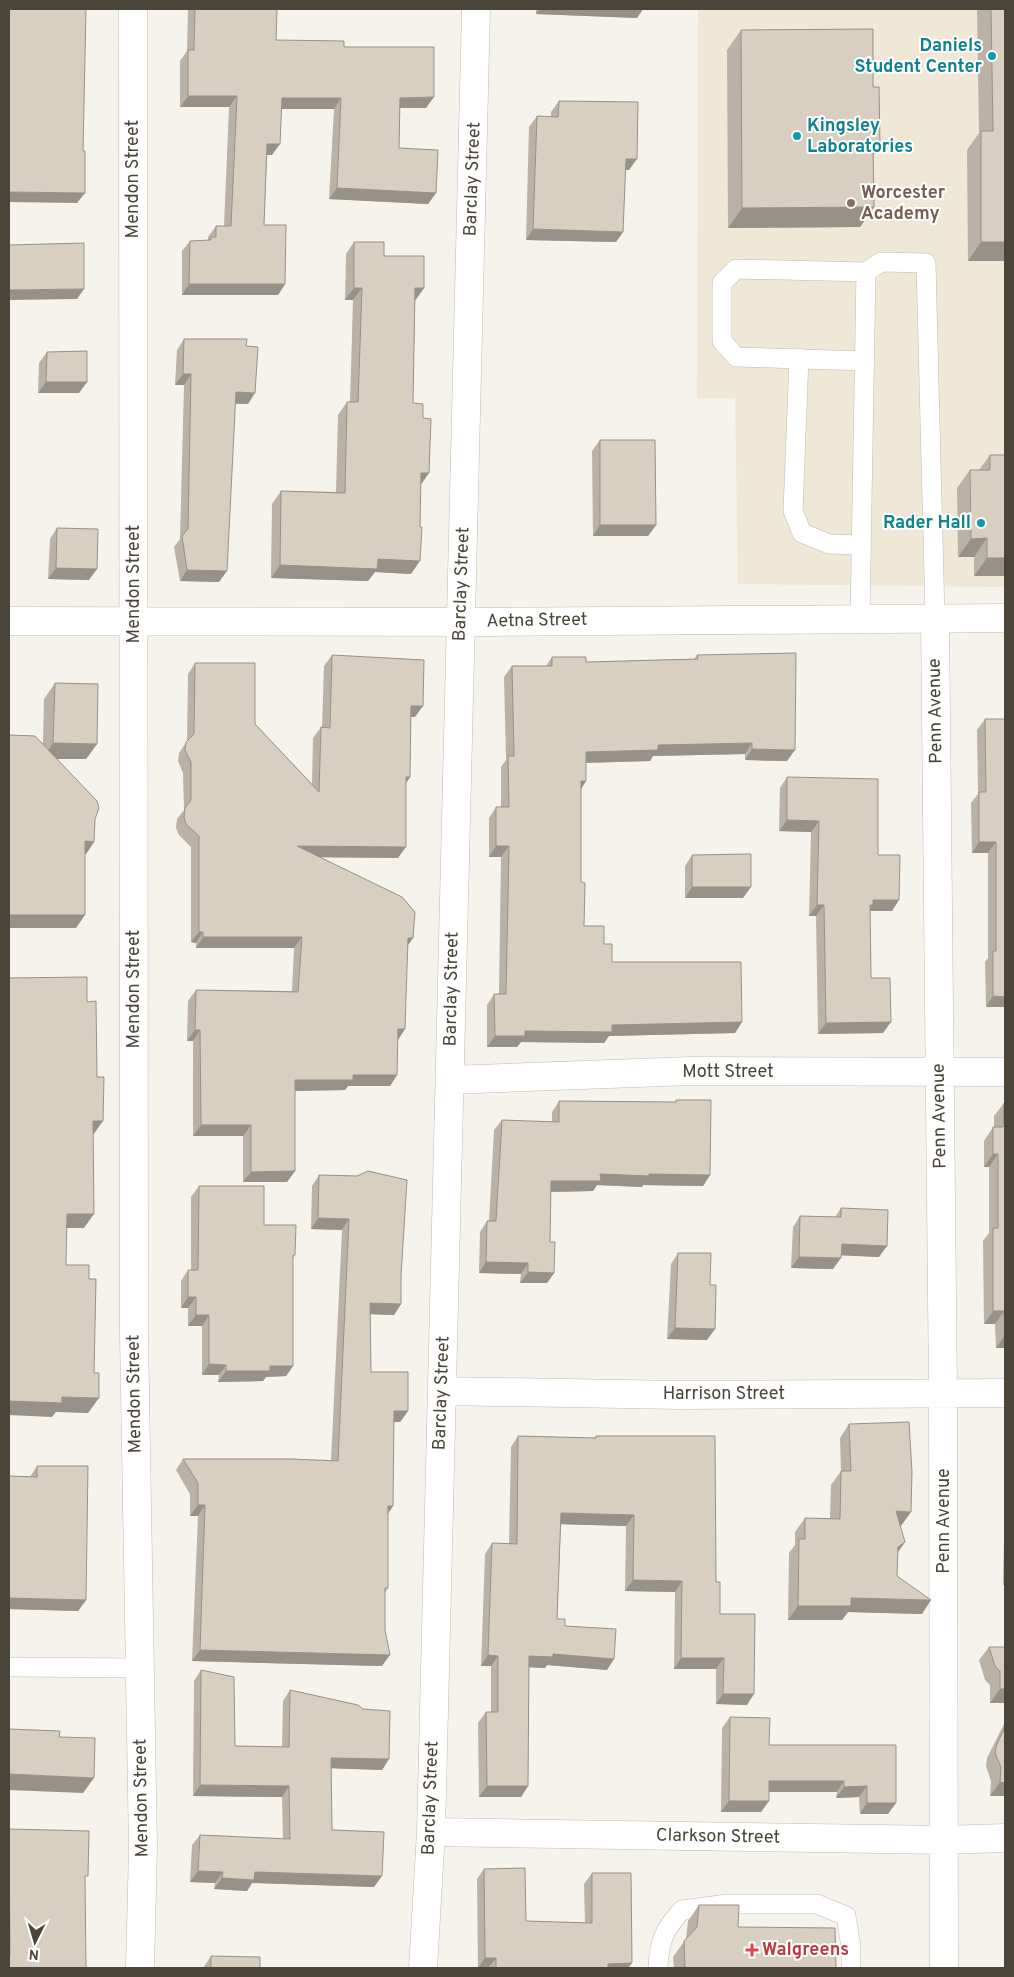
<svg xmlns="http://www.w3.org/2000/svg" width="1014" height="1977" viewBox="0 0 1014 1977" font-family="Overpass,sans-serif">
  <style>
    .education { fill: #efe8d6 }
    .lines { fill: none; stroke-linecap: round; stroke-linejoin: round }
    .service-casing { stroke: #c2bbae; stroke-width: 20 }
    .minor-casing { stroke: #c2bbae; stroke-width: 29 }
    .service { stroke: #fff; stroke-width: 19 }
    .minor { stroke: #fff; stroke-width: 28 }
    .wall { fill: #bab2a6 }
    .shaded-wall { fill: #979187 }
    .building { fill: #d8cfc1; stroke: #979187 }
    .culture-dot { fill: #0f9aa8; stroke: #fff; stroke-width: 2 }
    .education-dot { fill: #8d6e63; stroke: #fff; stroke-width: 2 }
    .health-dot { fill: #e0444e; stroke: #fff; stroke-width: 2 }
    .labels { text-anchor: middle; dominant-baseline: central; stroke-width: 4; stroke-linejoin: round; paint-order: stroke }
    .culture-label { font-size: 18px; font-weight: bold; fill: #0d838f; stroke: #fff; text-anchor: end }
    .street-label { font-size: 18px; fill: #4b4439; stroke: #fff }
    .education-label { font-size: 18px; font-weight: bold; fill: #785e54; stroke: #fff; text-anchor: start }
    .health-label { font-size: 18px; font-weight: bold; fill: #be3a42; stroke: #fff; text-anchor: start }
  </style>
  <rect width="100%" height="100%" fill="#f6f3ec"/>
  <path class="education" d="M 698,9 L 1005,9 L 1005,587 L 738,584 L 735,398 L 697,398 Z"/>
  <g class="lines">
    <defs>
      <path id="service" d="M 799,358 L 793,511 L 802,533 L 829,544 L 861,545
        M 865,361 L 736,357 L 722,341 L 722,283 L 736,269 L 866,272
        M 860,619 L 866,272 L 881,262 L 926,263 L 935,618
        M 9,1667 L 140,1668
        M 658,1968 C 659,1941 664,1930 682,1910 L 728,1904 L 817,1904 L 846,1916 L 851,1947 L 851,1968"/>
      <path id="minor" d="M 133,9 L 134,1333 L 143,1848 L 140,1968
        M 935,618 L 943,1392 L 944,1968
        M 9,621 L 487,622 L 1005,618
        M 450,1080 L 691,1071 L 1005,1072
        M 442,1391 L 681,1395 L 1005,1393
        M 431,1832 L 944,1840 L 1005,1838
        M 423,1968 L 431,1832 L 476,9"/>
    </defs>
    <use href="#service" class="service-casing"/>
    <use href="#minor" class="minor-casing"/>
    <use href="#service" class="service"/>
    <use href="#minor" class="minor"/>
  </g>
  <path class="wall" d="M 188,9 L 277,9 L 276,40 L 344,47 L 426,108 L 400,108 L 399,148 L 436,193 L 428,204 L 329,199 L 334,109 L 281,109 L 272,155 L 267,155 L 264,225 L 285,284 L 278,295 L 182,295 L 182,251 L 190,241 L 208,240 L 208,237 L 216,226 L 224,226 L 229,107 L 180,107 L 180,61 L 187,51 Z
    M 536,9 L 643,9 L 637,18 L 536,14 Z
    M 977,9 L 1005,9 L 1005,261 L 968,261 L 967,150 L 979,133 Z
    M 741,30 L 873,87 L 880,146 L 873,155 L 874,207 L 860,227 L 728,228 L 727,50 Z
    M 559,101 L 629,170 L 625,170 L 623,232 L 616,242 L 526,240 L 529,127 L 537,116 L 551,117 L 551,112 Z
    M 354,242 L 384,256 L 415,301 L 413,403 L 421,485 L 411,574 L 375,572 L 368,581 L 271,578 L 272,504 L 281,491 L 336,492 L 338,415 L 347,402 L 350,402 L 353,300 L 345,300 L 346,254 Z
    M 184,339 L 248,404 L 235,404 L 219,582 L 180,581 L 174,547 L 180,539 L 184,385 L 175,385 L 177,350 Z
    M 47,352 L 87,382 L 79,393 L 38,393 L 39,363 Z
    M 600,440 L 656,525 L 648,536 L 593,536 L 592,451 Z
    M 990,455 L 1005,455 L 1005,576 L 974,576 L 974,557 L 958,557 L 957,488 L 970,470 L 979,470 Z
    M 57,528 L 89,580 L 48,579 L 50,539 Z
    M 332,655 L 415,717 L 411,717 L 410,777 L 406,783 L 398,858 L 320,857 L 413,938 L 407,946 L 398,1040 L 397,1075 L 390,1086 L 348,1086 L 345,1090 L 295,1091 L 295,1171 L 287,1182 L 243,1182 L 243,1136 L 193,1136 L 193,1041 L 187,1041 L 188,1001 L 196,990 L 292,991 L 294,948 L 196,948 L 196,943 L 191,942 L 191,847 L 179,835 L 176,828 L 177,819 L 184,810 L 183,773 L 178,761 L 179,753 L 187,741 L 188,674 L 195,663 L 255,724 L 312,784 L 313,738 L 321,727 L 322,727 L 324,666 Z
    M 697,655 L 787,761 L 745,760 L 745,754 L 653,756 L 650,761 L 586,763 L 586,781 L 581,789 L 581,882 L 584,926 L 604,944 L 612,962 L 742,1022 L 735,1033 L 609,1036 L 604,1043 L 521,1042 L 517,1047 L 487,1047 L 487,1005 L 494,994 L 499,994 L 501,857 L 489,857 L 489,818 L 496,807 L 501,807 L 501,767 L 506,760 L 504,677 L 512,666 L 546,666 L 552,657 L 586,662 L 694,659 Z
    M 55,683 L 97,744 L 86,759 L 58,759 L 95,819 L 94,842 L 86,854 L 85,854 L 76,928 L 9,928 L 9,735 L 43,743 L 44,699 Z
    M 985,719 L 1005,719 L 1005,1007 L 986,1007 L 985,962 L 988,958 L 988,853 L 972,853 L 971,803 L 978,794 L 977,730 Z
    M 787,777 L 878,855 L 892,911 L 870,911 L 871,978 L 883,1033 L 818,1034 L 816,916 L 809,916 L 811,832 L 779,831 L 780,788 Z
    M 692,855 L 743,898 L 685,898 L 685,866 Z
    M 676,1100 L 710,1175 L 703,1186 L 643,1185 L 642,1187 L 597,1185 L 593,1191 L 551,1192 L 550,1242 L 554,1273 L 547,1283 L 520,1283 L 521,1274 L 479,1273 L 480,1232 L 487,1221 L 489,1221 L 494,1130 L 502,1120 L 552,1122 L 552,1112 L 559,1101 L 675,1102 Z
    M 1004,1103 L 1005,1103 L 1005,1348 L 996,1348 L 995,1324 L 984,1324 L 983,1241 L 989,1233 L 989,1167 L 984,1167 L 984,1141 L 993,1127 L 994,1127 L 994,1116 Z
    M 319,1175 L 401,1276 L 401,1304 L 394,1315 L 370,1314 L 371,1372 L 408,1411 L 400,1422 L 394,1422 L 388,1514 L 388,1588 L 385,1592 L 385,1630 L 382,1666 L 192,1661 L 198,1516 L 190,1516 L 190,1494 L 176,1470 L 183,1459 L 331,1461 L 342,1230 L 311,1229 L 312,1186 Z
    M 199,1186 L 264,1225 L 295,1255 L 293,1258 L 293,1366 L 286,1376 L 266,1377 L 263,1381 L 218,1382 L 219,1375 L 202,1375 L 202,1326 L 188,1326 L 188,1308 L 181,1308 L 181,1281 L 188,1270 L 191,1270 L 191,1197 Z
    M 841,1208 L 879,1257 L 841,1255 L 833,1269 L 791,1268 L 793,1227 L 800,1216 L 835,1217 Z
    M 678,1253 L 710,1285 L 707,1340 L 667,1339 L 671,1264 Z
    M 849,1424 L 901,1526 L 900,1526 L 905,1542 L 898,1552 L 897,1576 L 922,1614 L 848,1612 L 842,1620 L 788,1620 L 789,1553 L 795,1545 L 795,1532 L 805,1518 L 830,1518 L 831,1485 L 841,1471 L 840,1438 Z
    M 518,1436 L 594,1438 L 596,1436 L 716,1582 L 720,1614 L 747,1705 L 716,1704 L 716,1669 L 674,1669 L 675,1592 L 625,1591 L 626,1526 L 561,1524 L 557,1619 L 565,1626 L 607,1670 L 547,1665 L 545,1668 L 529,1667 L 528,1786 L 521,1797 L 479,1797 L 478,1723 L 486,1712 L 491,1712 L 491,1666 L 481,1666 L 485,1554 L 492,1543 L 509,1544 L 511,1447 Z
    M 1005,1444 L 1005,1488 L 1004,1488 L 1005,1445 Z
    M 37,1466 L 86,1600 L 78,1611 L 9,1609 L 9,1476 L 30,1477 Z
    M 1005,1538 L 1005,1585 L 1003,1585 L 1004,1539 Z
    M 989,1647 L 1005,1647 L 1005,1703 L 990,1703 L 990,1685 L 985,1680 L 979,1660 Z
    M 201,1670 L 235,1746 L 282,1747 L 283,1701 L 290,1690 L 389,1759 L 382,1770 L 331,1768 L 332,1830 L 374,1887 L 252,1883 L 247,1891 L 214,1889 L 215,1883 L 190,1882 L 192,1845 L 200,1835 L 283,1839 L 282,1797 L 193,1796 L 194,1681 Z
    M 730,1717 L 769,1745 L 896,1745 L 888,1814 L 860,1814 L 859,1797 L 836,1798 L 837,1792 L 769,1792 L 761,1812 L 721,1812 L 722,1728 Z
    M 1005,1722 L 1005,1796 L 990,1796 L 991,1781 L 986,1766 L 987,1758 Z
    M 9,1829 L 85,1880 L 9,1968 Z
    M 484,1869 L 526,1921 L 585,1923 L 584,1884 L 592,1873 L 628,1968 L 478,1968 L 477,1879 Z
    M 699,1905 L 738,1927 L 836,1968 L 674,1968 L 673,1957 L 686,1939 L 688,1921 Z
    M 211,1956 L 260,1968 L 203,1968 Z"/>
  <path class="shaded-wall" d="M 540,9 L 643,9 L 637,18 L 536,14 Z
    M 188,96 L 237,96 L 229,107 L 180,107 Z
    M 434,97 L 426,108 L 393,108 L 400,98 Z
    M 282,98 L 341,98 L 334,109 L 274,109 Z
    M 267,144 L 280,144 L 272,155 L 260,155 Z
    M 873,146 L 880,146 L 866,166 Z
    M 626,159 L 637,159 L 629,170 L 618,169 Z
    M 337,188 L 436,193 L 428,204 L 329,199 Z
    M 9,192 L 85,193 L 77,203 L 9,202 Z
    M 874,207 L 860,227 L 728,228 L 742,208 Z
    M 533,229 L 623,232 L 616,242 L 526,240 Z
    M 981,242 L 1005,242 L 1005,261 L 968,261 Z
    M 189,284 L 285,284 L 278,295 L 182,295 Z
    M 354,288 L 362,288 L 353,300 L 345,300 Z
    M 415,288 L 424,288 L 415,301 Z
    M 84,289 L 77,299 L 9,300 L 9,290 Z
    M 183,374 L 191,374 L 184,385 L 175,385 Z
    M 46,382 L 87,382 L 79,393 L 38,393 Z
    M 236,392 L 255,393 L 248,404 L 228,403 Z
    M 421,473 L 429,473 L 420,486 Z
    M 600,525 L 656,525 L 648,536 L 593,536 Z
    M 987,538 L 974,557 L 958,557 L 971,539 Z
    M 987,558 L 1005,558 L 1005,576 L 974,576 Z
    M 378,559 L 420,561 L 411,574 L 375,572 L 368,581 L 271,578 L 280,565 Z
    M 56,568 L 97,569 L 89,580 L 48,579 Z
    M 187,570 L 227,571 L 219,582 L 180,581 Z
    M 411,706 L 423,706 L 415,717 L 404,717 Z
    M 53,743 L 97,744 L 86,759 L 42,759 Z
    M 752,743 L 745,754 L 653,756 L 650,761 L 578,763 L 586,752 L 658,745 Z
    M 752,749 L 795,750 L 787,761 L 745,760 Z
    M 406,777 L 410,777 L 403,788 Z
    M 581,781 L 586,781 L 579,792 Z
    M 787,820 L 819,821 L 811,832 L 779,831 Z
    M 85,841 L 94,842 L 86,854 L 76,854 Z
    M 979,842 L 996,842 L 988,853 L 972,853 Z
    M 297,846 L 406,847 L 398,858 L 290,857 Z
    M 496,846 L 509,846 L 501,857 L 489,857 Z
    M 692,887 L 751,887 L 743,898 L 685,898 Z
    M 873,900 L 899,900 L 892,911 L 869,911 Z
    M 817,905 L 824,905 L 816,916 L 809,916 Z
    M 9,915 L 85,915 L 76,928 L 9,928 Z
    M 199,932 L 203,932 L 196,943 L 191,942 Z
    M 203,937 L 302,937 L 294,948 L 196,948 Z
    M 408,938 L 413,938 L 405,949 Z
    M 993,996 L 1005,997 L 1005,1007 L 986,1007 Z
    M 742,1022 L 735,1033 L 609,1036 L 604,1043 L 521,1042 L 517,1047 L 487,1047 L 495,1036 L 525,1031 L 612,1025 Z
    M 891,1022 L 883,1033 L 818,1034 L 826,1023 Z
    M 398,1029 L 405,1029 L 398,1040 Z
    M 195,1030 L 200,1030 L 193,1041 L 187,1041 Z
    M 353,1075 L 397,1075 L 390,1086 L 348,1086 L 345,1090 L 287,1091 L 295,1080 Z
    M 93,1121 L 103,1121 L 93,1135 Z
    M 201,1125 L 251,1125 L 243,1136 L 193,1136 Z
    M 993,1154 L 998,1154 L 989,1167 L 984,1167 Z
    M 295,1171 L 287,1182 L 243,1182 L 251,1172 Z
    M 600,1174 L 649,1174 L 710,1175 L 703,1186 L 643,1185 L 642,1187 L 597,1185 L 593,1191 L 544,1192 L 551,1181 Z
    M 67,1214 L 94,1214 L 84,1228 L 56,1228 Z
    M 318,1218 L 349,1219 L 342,1230 L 311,1229 Z
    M 842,1244 L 887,1246 L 879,1257 L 834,1255 Z
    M 799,1257 L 841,1258 L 833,1269 L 791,1268 Z
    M 486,1262 L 528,1263 L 521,1274 L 479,1273 Z
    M 528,1272 L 554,1273 L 547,1283 L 520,1283 Z
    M 188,1297 L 196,1297 L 188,1308 L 181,1308 Z
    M 370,1303 L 401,1304 L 394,1315 L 363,1314 Z
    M 993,1311 L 1004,1311 L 995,1324 L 984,1324 Z
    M 196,1315 L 209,1315 L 202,1326 L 188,1326 Z
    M 675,1328 L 715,1329 L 707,1340 L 667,1339 Z
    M 1005,1335 L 1005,1348 L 996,1348 Z
    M 209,1364 L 226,1365 L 219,1375 L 202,1375 Z
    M 270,1366 L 293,1366 L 286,1376 L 266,1377 L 263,1381 L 218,1382 L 226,1371 Z
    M 62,1397 L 99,1398 L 88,1413 L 56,1412 L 52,1417 L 9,1415 L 9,1401 Z
    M 394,1411 L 408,1411 L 400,1422 L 386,1422 Z
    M 198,1505 L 205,1505 L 198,1516 L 190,1516 Z
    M 388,1506 L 393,1506 L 386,1517 Z
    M 896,1511 L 911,1512 L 901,1526 L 886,1525 Z
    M 561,1513 L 634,1515 L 626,1526 L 554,1524 Z
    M 905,1542 L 895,1556 L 898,1547 Z
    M 633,1580 L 682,1581 L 675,1592 L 625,1591 Z
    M 9,1598 L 86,1600 L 78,1611 L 9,1609 Z
    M 851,1598 L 931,1600 L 922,1614 L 848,1612 L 842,1620 L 788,1620 L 798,1606 Z
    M 200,1650 L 390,1655 L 382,1666 L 192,1661 Z
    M 553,1654 L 614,1659 L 607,1670 L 547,1665 L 545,1668 L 522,1667 L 529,1656 Z
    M 488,1655 L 498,1656 L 491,1666 L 481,1666 Z
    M 681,1658 L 724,1658 L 716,1669 L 674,1669 Z
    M 1000,1689 L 1005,1689 L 1005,1703 L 990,1703 Z
    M 723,1694 L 754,1694 L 747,1705 L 716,1704 Z
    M 331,1758 L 389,1759 L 382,1770 L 323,1768 Z
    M 9,1774 L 94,1778 L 83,1793 L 9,1790 Z
    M 769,1781 L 844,1781 L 837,1792 L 762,1792 Z
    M 1000,1782 L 1005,1783 L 1005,1796 L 990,1796 Z
    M 200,1785 L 289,1786 L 282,1797 L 193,1796 Z
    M 487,1786 L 528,1786 L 521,1797 L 479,1797 Z
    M 867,1786 L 859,1797 L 836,1798 L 844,1787 Z
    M 729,1801 L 769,1801 L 761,1812 L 721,1812 Z
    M 867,1803 L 896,1803 L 888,1814 L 860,1814 Z
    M 198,1871 L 223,1872 L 215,1883 L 190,1882 Z
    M 255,1872 L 382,1876 L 374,1887 L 252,1883 L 247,1891 L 214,1889 L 222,1878 Z
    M 485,1958 L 496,1958 L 488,1968 L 478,1968 Z
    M 632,1963 L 628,1968 L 605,1968 L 608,1964 Z"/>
  <path class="building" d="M 9,9 L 86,9 L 83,151 L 85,151 L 85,193 L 9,192 Z
    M 195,9 L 277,9 L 276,40 L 344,41 L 344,47 L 434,47 L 434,97 L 400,98 L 399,148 L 438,150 L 436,193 L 337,188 L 341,98 L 282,98 L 280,144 L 267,144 L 264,225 L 286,225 L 285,284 L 189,284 L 190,241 L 211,240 L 211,237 L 216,237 L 216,226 L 231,226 L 237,96 L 188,96 L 188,50 L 194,50 Z
    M 991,9 L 1005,9 L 1005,242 L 981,242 L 981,131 L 993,131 Z
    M 873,29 L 873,87 L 879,87 L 880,146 L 873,146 L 874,207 L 742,208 L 741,30 Z
    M 559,101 L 638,102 L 637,159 L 626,159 L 623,232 L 533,229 L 537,116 L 558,117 Z
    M 354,242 L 384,242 L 384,256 L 424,256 L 424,288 L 415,288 L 413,403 L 423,404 L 423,418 L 431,419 L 429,473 L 421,473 L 420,527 L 422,527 L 420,561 L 378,559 L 377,569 L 280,565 L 281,491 L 345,493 L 347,402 L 358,402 L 362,288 L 354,288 Z
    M 84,243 L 84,289 L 9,290 L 9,245 Z
    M 184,339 L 247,339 L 246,346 L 258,347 L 255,393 L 236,392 L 227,571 L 187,570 L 182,536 L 188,529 L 191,374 L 183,374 Z
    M 87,351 L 87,382 L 46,382 L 47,352 Z
    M 600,440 L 655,440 L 656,525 L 600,525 Z
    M 990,455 L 1005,455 L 1005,558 L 987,558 L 987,538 L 971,539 L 970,470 L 990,470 Z
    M 57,528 L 98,529 L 97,569 L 56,568 Z
    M 796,653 L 795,750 L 752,749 L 752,743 L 658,745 L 658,750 L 586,752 L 586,781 L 581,781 L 581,882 L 585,883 L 584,926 L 604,926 L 604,944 L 612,944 L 612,962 L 741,962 L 742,1022 L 612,1025 L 612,1032 L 525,1031 L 525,1036 L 495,1036 L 494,994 L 506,994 L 509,846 L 496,846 L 496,807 L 509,807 L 508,756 L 514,756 L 512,666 L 552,666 L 552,657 L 586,657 L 586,662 L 698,659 L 697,655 Z
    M 332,655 L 424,660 L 423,706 L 411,706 L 410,777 L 406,777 L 406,847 L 297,846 L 402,897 L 415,912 L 413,938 L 408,938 L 405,1029 L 398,1029 L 397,1075 L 353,1075 L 353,1080 L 295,1080 L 295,1171 L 251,1172 L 251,1125 L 201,1125 L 200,1030 L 195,1030 L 196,990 L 298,992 L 302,937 L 203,937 L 203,932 L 199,932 L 199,836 L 186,824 L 184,817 L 185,808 L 191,800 L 191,762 L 185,750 L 186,742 L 194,734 L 195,663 L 255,663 L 255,724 L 319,792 L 321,727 L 330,728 Z
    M 55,683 L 98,684 L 97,744 L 53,743 Z
    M 985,719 L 1005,719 L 1005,997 L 993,996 L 993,951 L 996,951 L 996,842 L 979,842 L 979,792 L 986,792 Z
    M 9,735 L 35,736 L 97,801 L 99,808 L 95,819 L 94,842 L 85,841 L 85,915 L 9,915 Z
    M 787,777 L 878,779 L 878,855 L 900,855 L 899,900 L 873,900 L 873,905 L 870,905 L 871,978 L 890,978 L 891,1022 L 826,1023 L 824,905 L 817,905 L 819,821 L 787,820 Z
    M 751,854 L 751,887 L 692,887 L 692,855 Z
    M 87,977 L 87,1002 L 96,1001 L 97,1077 L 104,1077 L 103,1121 L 93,1121 L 94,1214 L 67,1214 L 66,1265 L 89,1265 L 89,1279 L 96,1279 L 94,1373 L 99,1373 L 99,1398 L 62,1397 L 62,1403 L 9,1401 L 9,978 Z
    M 676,1100 L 711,1100 L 710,1175 L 649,1174 L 649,1176 L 600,1174 L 601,1181 L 551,1181 L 550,1242 L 555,1242 L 554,1273 L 528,1272 L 528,1263 L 486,1262 L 487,1221 L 496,1221 L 502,1120 L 559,1122 L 559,1101 L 676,1102 Z
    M 1004,1103 L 1005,1103 L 1005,1335 L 1004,1311 L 993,1311 L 993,1228 L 998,1228 L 998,1154 L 993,1154 L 993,1127 L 1003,1127 Z
    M 368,1171 L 407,1180 L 401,1276 L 401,1304 L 370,1303 L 371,1372 L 408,1372 L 408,1411 L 394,1411 L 393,1506 L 388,1506 L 388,1588 L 385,1588 L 385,1630 L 390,1655 L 200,1650 L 205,1505 L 198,1505 L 198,1483 L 183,1459 L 292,1459 L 338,1461 L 349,1219 L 318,1218 L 319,1175 L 357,1176 Z
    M 199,1186 L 264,1186 L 264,1225 L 296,1225 L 295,1255 L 293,1255 L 293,1366 L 270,1366 L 270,1371 L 226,1371 L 226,1365 L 209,1364 L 209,1315 L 196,1315 L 196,1297 L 188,1297 L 188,1270 L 198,1270 Z
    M 841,1208 L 888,1210 L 887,1246 L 842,1244 L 841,1258 L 799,1257 L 800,1216 L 841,1217 Z
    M 678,1253 L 711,1253 L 710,1285 L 716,1285 L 715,1329 L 675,1328 Z
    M 909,1422 L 912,1472 L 911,1512 L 896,1511 L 905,1542 L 898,1547 L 897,1576 L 931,1600 L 851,1598 L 851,1606 L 798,1606 L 799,1539 L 805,1539 L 805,1518 L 840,1519 L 841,1471 L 851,1471 L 849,1424 Z
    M 518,1436 L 596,1438 L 596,1436 L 715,1436 L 716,1582 L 720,1582 L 720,1614 L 755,1614 L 754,1694 L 723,1694 L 724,1658 L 681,1658 L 682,1581 L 633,1580 L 634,1515 L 561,1513 L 557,1619 L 565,1619 L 565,1626 L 616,1629 L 614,1659 L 553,1654 L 553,1657 L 529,1656 L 528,1786 L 487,1786 L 486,1712 L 498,1712 L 498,1656 L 488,1655 L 492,1543 L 517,1544 Z
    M 37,1466 L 88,1466 L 86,1600 L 9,1598 L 9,1476 L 37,1477 Z
    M 989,1647 L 1005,1647 L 1005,1689 L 1000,1689 L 1000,1671 L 995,1666 Z
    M 201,1670 L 234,1677 L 235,1746 L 289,1747 L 290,1690 L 358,1705 L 363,1709 L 390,1711 L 389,1759 L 331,1758 L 332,1830 L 384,1832 L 382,1876 L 255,1872 L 254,1880 L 222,1878 L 223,1872 L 198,1871 L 200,1835 L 290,1839 L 289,1786 L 200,1785 Z
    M 730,1717 L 770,1718 L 769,1745 L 896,1745 L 896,1803 L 867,1803 L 867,1786 L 844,1787 L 844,1781 L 769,1781 L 769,1801 L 729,1801 Z
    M 1005,1727 L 1005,1783 L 1000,1782 L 1001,1767 L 995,1753 L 997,1744 Z
    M 9,1729 L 60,1731 L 59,1737 L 95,1738 L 94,1778 L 9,1774 Z
    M 9,1829 L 89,1831 L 88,1876 L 85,1876 L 86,1968 L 9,1968 L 9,1955 L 10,1955 Z
    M 525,1868 L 526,1921 L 592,1923 L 592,1873 L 631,1873 L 632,1963 L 608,1964 L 608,1968 L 496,1968 L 496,1958 L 485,1958 L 484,1869 Z
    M 699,1905 L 739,1905 L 738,1927 L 835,1928 L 836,1968 L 685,1968 L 684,1941 L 697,1927 Z
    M 211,1956 L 260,1957 L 260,1968 L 211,1968 Z"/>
  <g class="culture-dot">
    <circle cx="992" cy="56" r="5"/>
    <circle cx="797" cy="136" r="5"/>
    <circle cx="981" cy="523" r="5"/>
  </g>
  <circle class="education-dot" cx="851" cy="203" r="5"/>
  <path class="health-dot" d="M749.5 1942.5h5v5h5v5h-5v5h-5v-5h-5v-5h5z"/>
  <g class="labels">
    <g class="culture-label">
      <text x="982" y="46">Daniels<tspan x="982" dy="21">Student Center</tspan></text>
      <text x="807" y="126" text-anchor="start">Kingsley<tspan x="807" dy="21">Laboratories</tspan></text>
      <text x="971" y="523">Rader Hall</text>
    </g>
    <g class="street-label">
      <text transform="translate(133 179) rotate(-90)">Mendon Street</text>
      <text transform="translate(473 179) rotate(-88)">Barclay Street</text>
      <text transform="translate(134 584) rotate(-90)">Mendon Street</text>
      <text transform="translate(462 584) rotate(-88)">Barclay Street</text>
      <text transform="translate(537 621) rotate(-1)">Aetna Street</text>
      <text transform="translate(936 711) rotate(-91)">Penn Avenue</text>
      <text transform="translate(134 989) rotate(-90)">Mendon Street</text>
      <text transform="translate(452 989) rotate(-89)">Barclay Street</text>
      <text x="728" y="1072">Mott Street</text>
      <text transform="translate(940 1116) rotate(-91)">Penn Avenue</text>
      <text transform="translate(442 1393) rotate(-88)">Barclay Street</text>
      <text transform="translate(135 1394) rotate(-91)">Mendon Street</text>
      <text x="724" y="1394">Harrison Street</text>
      <text transform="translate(944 1521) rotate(-90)">Penn Avenue</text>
      <text transform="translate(142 1798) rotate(-91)">Mendon Street</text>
      <text transform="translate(431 1798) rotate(-88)">Barclay Street</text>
      <text transform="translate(718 1837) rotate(1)">Clarkson Street</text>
    </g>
    <g class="education-label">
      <text x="861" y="193">Worcester<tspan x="861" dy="21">Academy</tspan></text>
    </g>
    <g class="health-label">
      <text x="762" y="1950">Walgreens</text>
    </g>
  </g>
  <rect width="1014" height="1977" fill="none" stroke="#4b4439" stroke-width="20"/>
  <g transform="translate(35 1942) rotate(185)" stroke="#ffffff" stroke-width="4" paint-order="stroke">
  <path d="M0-4L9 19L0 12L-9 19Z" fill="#4b4439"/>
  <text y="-8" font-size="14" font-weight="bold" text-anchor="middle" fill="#4b4439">N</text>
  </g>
</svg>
